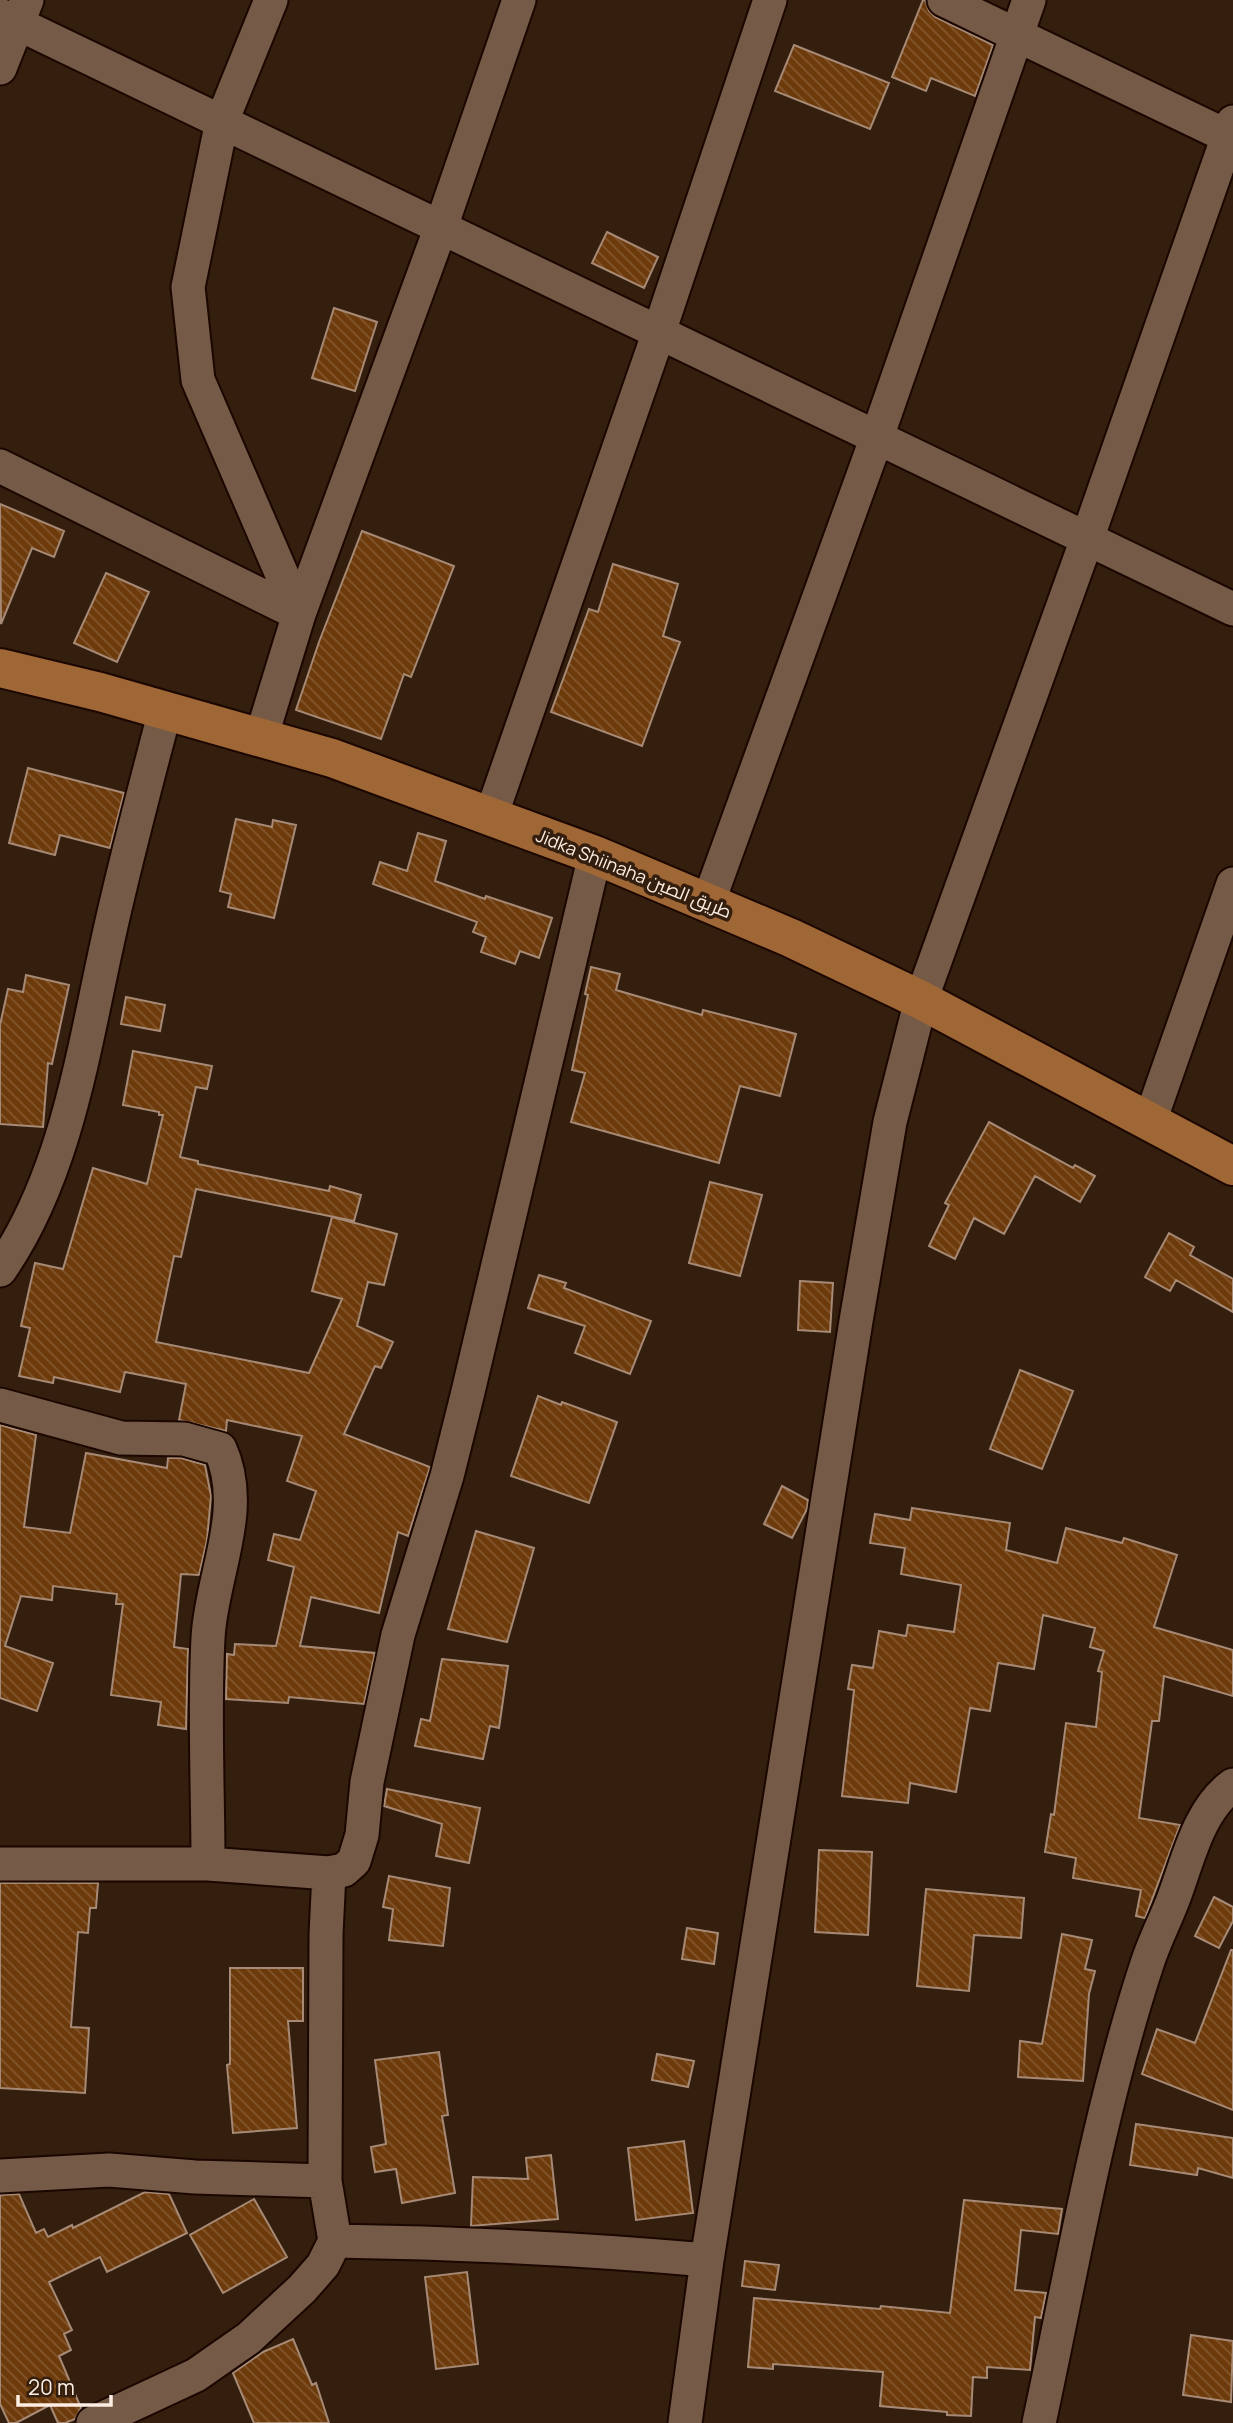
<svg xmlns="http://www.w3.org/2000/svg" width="1233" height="2423" viewBox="0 0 1233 2423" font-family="Manrope,Cairo,sans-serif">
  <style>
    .building { fill: url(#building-back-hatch); stroke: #a68a76; stroke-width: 2 }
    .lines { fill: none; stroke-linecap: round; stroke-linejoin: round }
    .minor-casing { stroke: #1b0700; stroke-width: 37 }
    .primary-casing { stroke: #1b0700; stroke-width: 42 }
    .minor { stroke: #745a47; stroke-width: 33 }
    .primary { stroke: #9f6636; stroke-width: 38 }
    .labels { text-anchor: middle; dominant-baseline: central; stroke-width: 7; stroke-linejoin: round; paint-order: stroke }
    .street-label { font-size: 18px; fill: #fdeee3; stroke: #341e0d }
  </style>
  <defs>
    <pattern id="building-back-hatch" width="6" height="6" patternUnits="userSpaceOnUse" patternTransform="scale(1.75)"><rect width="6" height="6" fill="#6d3a0b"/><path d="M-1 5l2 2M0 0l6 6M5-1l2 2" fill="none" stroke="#83572e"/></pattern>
  </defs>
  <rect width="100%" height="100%" fill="#341e0d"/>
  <path class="building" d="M 923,0 L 925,0 L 929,11 L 935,17 L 993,45 L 975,96 L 931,78 L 926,91 L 892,77 Z
    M 794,45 L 889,83 L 870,129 L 775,91 Z
    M 607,232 L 658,257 L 644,288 L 592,263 Z
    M 334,308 L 377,322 L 355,391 L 312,378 Z
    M 0,504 L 64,531 L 54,557 L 32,548 L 1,624 Z
    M 362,531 L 454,566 L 411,677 L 404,674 L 381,739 L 296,710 L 319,642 Z
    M 613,564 L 678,584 L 663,636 L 680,642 L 642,746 L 551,712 L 589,609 L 598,612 Z
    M 106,573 L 149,592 L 117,662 L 74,643 Z
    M 28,768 L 124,793 L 110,848 L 60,835 L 55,855 L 9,843 Z
    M 236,819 L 272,827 L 273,820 L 296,825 L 274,918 L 228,907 L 231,894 L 220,891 Z
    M 418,833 L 446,841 L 435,881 L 485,899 L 486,896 L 552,918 L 539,958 L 520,951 L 515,964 L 481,952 L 486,937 L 473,932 L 477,922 L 373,884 L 380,862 L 407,871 Z
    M 591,967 L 620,974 L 616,990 L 702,1015 L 703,1010 L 796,1034 L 780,1096 L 740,1086 L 719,1163 L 571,1122 L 585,1073 L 572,1070 L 588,995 L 585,994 Z
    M 26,975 L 69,985 L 52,1064 L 48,1063 L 43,1127 L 0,1124 L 0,1025 L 8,989 L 23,992 Z
    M 126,997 L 165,1005 L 160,1031 L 121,1024 Z
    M 133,1051 L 212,1066 L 207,1089 L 196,1087 L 180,1157 L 198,1161 L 198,1164 L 329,1191 L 330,1186 L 361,1195 L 354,1221 L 196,1189 L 181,1257 L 174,1256 L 156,1342 L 309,1373 L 342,1299 L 312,1291 L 332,1217 L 397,1234 L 384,1285 L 368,1282 L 357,1326 L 393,1342 L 381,1368 L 375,1366 L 344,1434 L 430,1467 L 408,1536 L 398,1532 L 379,1613 L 311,1597 L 300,1646 L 375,1653 L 364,1704 L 289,1697 L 288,1703 L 226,1699 L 227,1654 L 234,1655 L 235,1644 L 276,1646 L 294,1567 L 268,1560 L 274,1534 L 300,1540 L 316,1491 L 287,1481 L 302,1436 L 227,1420 L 226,1431 L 179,1420 L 186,1384 L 125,1372 L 120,1392 L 54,1377 L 53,1383 L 19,1376 L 30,1328 L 21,1326 L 35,1263 L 63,1269 L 93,1168 L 147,1184 L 163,1115 L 159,1115 L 159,1112 L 123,1105 Z
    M 989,1122 L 1073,1168 L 1075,1165 L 1095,1176 L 1080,1202 L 1035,1176 L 1004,1234 L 974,1218 L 955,1259 L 929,1246 L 949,1205 L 945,1203 Z
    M 710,1182 L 762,1195 L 740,1276 L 689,1263 Z
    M 1169,1233 L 1194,1247 L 1190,1255 L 1233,1279 L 1233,1312 L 1176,1280 L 1170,1291 L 1145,1277 Z
    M 539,1275 L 566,1283 L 564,1288 L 651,1321 L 630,1374 L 575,1353 L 585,1326 L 528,1308 Z
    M 800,1281 L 833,1283 L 830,1332 L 798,1330 Z
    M 1020,1370 L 1073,1391 L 1042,1469 L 990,1449 Z
    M 538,1396 L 561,1405 L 562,1402 L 617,1422 L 589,1503 L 511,1476 Z
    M 0,1425 L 36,1435 L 24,1527 L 70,1533 L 86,1453 L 167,1468 L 168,1458 L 181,1458 L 205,1465 L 211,1496 L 207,1540 L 199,1575 L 181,1574 L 174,1647 L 188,1649 L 186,1729 L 158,1725 L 161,1702 L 111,1695 L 123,1604 L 116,1604 L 117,1594 L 53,1586 L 52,1600 L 21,1596 L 5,1646 L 53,1663 L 37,1711 L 0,1698 Z
    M 782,1486 L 808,1500 L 807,1509 L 792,1538 L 764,1524 Z
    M 912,1508 L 1010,1523 L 1006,1550 L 1057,1563 L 1066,1528 L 1122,1543 L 1124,1538 L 1177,1555 L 1154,1627 L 1233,1650 L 1233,1696 L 1164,1676 L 1159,1721 L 1152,1721 L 1139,1818 L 1180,1825 L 1145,1918 L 1136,1916 L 1141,1890 L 1073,1878 L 1076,1858 L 1045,1852 L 1051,1814 L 1054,1815 L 1066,1723 L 1096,1727 L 1102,1672 L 1098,1671 L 1104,1651 L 1090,1647 L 1095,1628 L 1043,1615 L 1034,1669 L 998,1663 L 990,1711 L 970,1708 L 956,1792 L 910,1783 L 908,1803 L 842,1796 L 854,1690 L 848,1689 L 852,1665 L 873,1668 L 879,1631 L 906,1636 L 908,1625 L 954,1632 L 961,1585 L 901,1574 L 905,1548 L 870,1543 L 875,1514 L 910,1520 Z
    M 476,1531 L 534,1548 L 507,1642 L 448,1629 Z
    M 442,1659 L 508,1666 L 499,1728 L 490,1726 L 483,1759 L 415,1746 L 421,1719 L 430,1721 Z
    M 387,1789 L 480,1808 L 469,1863 L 436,1856 L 442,1824 L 384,1806 Z
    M 819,1850 L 872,1852 L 868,1935 L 815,1932 Z
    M 389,1876 L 450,1888 L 443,1946 L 389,1940 L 393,1909 L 383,1907 Z
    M 0,1883 L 98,1883 L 96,1908 L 90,1908 L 88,1933 L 78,1932 L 71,2027 L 89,2028 L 85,2093 L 0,2088 Z
    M 926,1889 L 1024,1898 L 1021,1938 L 974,1935 L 969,1991 L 917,1986 Z
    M 1214,1897 L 1233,1907 L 1233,1921 L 1219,1948 L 1195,1936 Z
    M 687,1928 L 718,1933 L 714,1964 L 682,1959 Z
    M 1062,1934 L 1092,1940 L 1085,1969 L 1095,1971 L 1089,1994 L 1083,2081 L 1018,2077 L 1020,2041 L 1042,2044 Z
    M 1231,1950 L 1233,1950 L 1233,2110 L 1142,2074 L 1157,2029 L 1195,2043 Z
    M 230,1968 L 303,1968 L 303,2021 L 288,2021 L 297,2128 L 233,2133 L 227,2065 L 230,2064 Z
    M 439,2052 L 448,2115 L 442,2116 L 455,2193 L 402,2203 L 396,2169 L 375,2172 L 371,2147 L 386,2144 L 375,2060 Z
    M 657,2054 L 694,2061 L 688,2087 L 652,2080 Z
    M 1136,2124 L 1233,2138 L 1233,2178 L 1198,2168 L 1197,2175 L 1130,2165 Z
    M 684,2141 L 693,2213 L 636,2220 L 628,2148 Z
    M 551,2155 L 558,2219 L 471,2226 L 473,2177 L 528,2179 L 526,2158 Z
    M 145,2192 L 169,2194 L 187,2233 L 107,2272 L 100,2257 L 49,2282 L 72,2330 L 64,2334 L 71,2350 L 59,2356 L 81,2408 L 75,2419 L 65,2423 L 58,2423 L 50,2405 L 16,2423 L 9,2423 L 0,2404 L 0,2195 L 19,2194 L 36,2233 L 44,2229 L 48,2237 L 72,2225 L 73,2228 Z
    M 254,2199 L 287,2257 L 223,2293 L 190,2235 Z
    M 964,2200 L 1062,2209 L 1058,2234 L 1021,2230 L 1015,2290 L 1046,2293 L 1041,2318 L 1035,2317 L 1030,2370 L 987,2367 L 987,2378 L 973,2377 L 971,2416 L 947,2415 L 947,2412 L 880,2406 L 883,2372 L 773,2364 L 773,2369 L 748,2367 L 754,2298 L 880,2309 L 881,2306 L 950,2313 Z
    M 745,2261 L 779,2265 L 775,2290 L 742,2286 Z
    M 467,2272 L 478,2364 L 436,2369 L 425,2277 Z
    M 1191,2335 L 1233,2341 L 1231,2402 L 1183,2395 Z
    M 293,2339 L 312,2385 L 316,2383 L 329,2423 L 254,2423 L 233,2373 L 263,2352 Z"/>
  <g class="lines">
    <defs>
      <path id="minor" d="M 271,0 L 222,121 L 188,287 L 198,380 L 299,614
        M 944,0 L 1233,139
        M 0,15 L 1233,609
        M 0,68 L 27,0
        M 0,466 L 299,614
        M 261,738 L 299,614 L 441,227 L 519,0
        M 491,816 L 659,332 L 770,0
        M 708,903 L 877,437 L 1029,0
        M 1150,1121 L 1233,884
        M 0,1270 C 65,1177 83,1053 107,944 C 124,865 145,788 165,711
        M 0,1405 L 121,1438 L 184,1439 L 220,1449 C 248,1510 211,1576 208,1638 C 204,1712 208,1790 208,1864
        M 0,1864 L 208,1864 L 329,1873
        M 0,2176 L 109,2170 L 195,2177 L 325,2181
        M 335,2241 L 325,2181 L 326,1934 L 329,1873 L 344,1870 L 354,1861 L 362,1835 L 367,1782 L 398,1635 L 447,1476 L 467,1396 L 595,855
        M 93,2423 L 196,2375 L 249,2338 L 302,2289 L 323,2265 L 335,2241 C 459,2243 583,2249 707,2260
        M 685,2423 L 707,2260 L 856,1321 L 890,1122 L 921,1000 L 1087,539 L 1233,122
        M 1039,2423 C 1072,2270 1098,2113 1147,1964 C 1154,1942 1165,1921 1173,1900 C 1188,1861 1198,1810 1233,1785"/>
      <path id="primary" d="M 0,668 L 100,692 L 332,758 L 595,855 L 791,938 L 921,1000 L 1233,1166"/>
    </defs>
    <use href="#minor" class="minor-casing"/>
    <use href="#primary" class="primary-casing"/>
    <use href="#minor" class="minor"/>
    <use href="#primary" class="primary"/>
  </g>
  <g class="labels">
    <g class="street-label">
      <text transform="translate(634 873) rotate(22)">Jidka Shiinaha طريق الصين</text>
    </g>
  </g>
  <path d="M18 2395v10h93v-10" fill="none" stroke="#fdeee3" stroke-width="3.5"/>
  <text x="28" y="2395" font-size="21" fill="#fdeee3" stroke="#341e0d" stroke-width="5" paint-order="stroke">20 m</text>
</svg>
